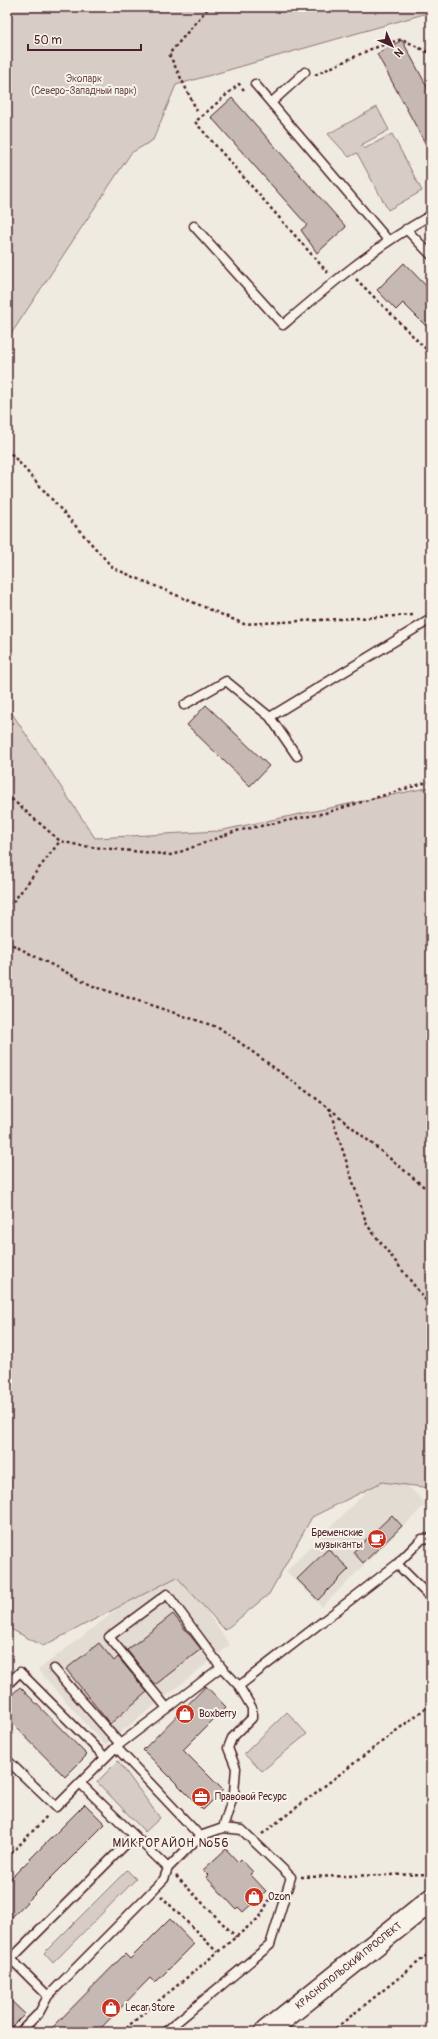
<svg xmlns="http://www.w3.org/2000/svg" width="438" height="2039" viewBox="0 0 438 2039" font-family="Pangolin,sans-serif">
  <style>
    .built { fill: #e3dcd2 }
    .green { fill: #d8cdc6; stroke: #917678 }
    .building { fill: #c6b8b3; stroke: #4a1f2b }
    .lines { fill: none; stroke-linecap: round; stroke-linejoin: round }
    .lane-casing { stroke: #4a1f2b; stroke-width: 11 }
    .secondary-casing { stroke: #4a1f2b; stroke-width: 25 }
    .path { stroke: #4a1f2b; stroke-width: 2.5; stroke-dasharray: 3 3; stroke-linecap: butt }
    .lane { stroke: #f7f3e8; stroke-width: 8 }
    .secondary { stroke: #f7f3e8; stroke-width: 22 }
    .labels { text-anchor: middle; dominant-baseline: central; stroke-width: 4; stroke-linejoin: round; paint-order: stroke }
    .park-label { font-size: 10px; fill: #6e4a52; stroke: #f7f3e8 }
    .poi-label { font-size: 10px; fill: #4a1f2b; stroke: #f7f3e8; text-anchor: start }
    .street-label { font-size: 10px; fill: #4a1f2b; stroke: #f7f3e8 }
    .quarter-label { font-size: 12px; letter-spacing: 1px; fill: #4a1f2b; stroke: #f7f3e8 }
  </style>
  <rect width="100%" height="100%" fill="#f0ebe0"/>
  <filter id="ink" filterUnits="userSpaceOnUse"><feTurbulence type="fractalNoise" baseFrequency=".025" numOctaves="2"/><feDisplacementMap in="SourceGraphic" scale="8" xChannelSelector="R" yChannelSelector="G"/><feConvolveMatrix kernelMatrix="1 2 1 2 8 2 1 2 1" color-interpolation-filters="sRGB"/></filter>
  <g filter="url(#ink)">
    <path class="built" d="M 390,1468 L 426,1504 L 322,1607 L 286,1571 Z
      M 175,1565 L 230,1645 L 105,1745 L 38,1670 Z"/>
    <path class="green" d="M 7,7 L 431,7 L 431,12 L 176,85 L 153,140 L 131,153 L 7,340 Z
      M 377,107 L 389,130 L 361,145 L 364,149 L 392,134 L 422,191 L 388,210 L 357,153 L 349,157 L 328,134 Z
      M 7,706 L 95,838 L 218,831 L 431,787 L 431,1488 L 382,1482 L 312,1517 L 269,1594 L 225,1630 L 177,1577 L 43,1646 L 7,1627 Z
      M 287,1712 L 307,1734 L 262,1771 L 244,1754 Z
      M 118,1761 L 160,1818 L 145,1832 L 97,1782 Z
      M 127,1870 L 136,1879 L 53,1963 L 44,1953 Z"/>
    <path class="building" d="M 402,40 L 431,94 L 431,154 L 377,54 Z
      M 232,98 L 346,227 L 317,253 L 301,230 L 307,225 L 211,117 Z
      M 404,263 L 431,291 L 431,331 L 403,303 L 396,310 L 377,290 Z
      M 206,705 L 269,766 L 250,786 L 187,725 Z
      M 392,1515 L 402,1526 L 363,1563 L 353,1552 Z
      M 328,1549 L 349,1569 L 318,1600 L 297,1579 Z
      M 173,1614 L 201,1649 L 155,1685 L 127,1650 Z
      M 99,1643 L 114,1661 L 118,1657 L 147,1692 L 110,1724 L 66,1669 Z
      M 206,1686 L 226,1707 L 183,1750 L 223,1790 L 203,1810 L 143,1750 Z
      M 20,1687 L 87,1755 L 65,1777 L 7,1718 L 7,1699 Z
      M 85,1804 L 105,1824 L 7,1922 L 7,1882 Z
      M 226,1849 L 238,1862 L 241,1859 L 253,1872 L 250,1874 L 266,1891 L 243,1912 L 238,1907 L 236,1909 L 206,1877 L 208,1875 L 203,1870 Z
      M 170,1919 L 194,1944 L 155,1983 L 150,1978 L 97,2032 L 48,2032 L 125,1954 L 130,1959 Z
      M 7,1997 L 25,2014 L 7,2032 Z"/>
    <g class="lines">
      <defs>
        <path id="lane" d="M 255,84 L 388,240
          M 272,102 L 305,72
          M 194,226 L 283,325 C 332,283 374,247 431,215
          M 406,229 L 431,255
          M 184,705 L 226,681 L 270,717 L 297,756
          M 270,717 L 431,619
          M 431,1538 L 422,1539 L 397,1564 L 431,1598
          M 54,1669 L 120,1744
          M 7,1685 L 20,1672 L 105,1757
          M 167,1708 L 109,1637 L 167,1594 L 221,1667
          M 116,1747 L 200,1836
          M 7,1760 L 56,1807 L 116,1747 L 221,1667 L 239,1686 L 397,1564
          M 80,1783 L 168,1868
          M 223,1828 L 234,1793 L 236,1768 L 228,1748 L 232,1738 L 252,1718 L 252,1708 L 239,1686
          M 7,1955 L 48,1996
          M 11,1959 L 134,1836
          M 20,2032 L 39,2013 L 48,1996 L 164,1879 L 168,1868 L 200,1836 L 223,1828 L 242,1830 L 291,1877 L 270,1945 L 165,2032"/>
        <g id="secondary">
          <path id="s1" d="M 266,2032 L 431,1900"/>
        </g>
      </defs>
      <use href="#lane" class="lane-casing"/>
      <use href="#secondary" class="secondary-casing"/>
      <path class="path" d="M 315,75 L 371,49 L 402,39 L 431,54
        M 244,90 L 239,84 L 195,122 L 328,273
        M 197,111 L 169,54 L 209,7
        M 356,279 L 431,354
        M 7,449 L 113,568 L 244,624 L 415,615
        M 7,795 L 60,841 L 82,846 L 172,855 L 236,831 L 325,813 L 431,781
        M 7,903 L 13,902 L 60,841
        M 7,942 L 93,986 L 220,1028 L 329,1108 L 423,1186 L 431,1187
        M 329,1108 L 367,1225 L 431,1307
        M 262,1834 L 431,1704
        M 7,1858 L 48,1815
        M 176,1876 L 236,1937
        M 301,1877 L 431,1874
        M 161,1896 L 217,1952
        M 121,2032 L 260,1917 L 274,1891
        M 331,2032 L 431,1952"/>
      <use href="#lane" class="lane"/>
      <use href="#secondary" class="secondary"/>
    </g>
  </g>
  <defs>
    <symbol id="cafe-disc" viewBox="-11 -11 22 22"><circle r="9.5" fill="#c8321e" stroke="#f7f3e8"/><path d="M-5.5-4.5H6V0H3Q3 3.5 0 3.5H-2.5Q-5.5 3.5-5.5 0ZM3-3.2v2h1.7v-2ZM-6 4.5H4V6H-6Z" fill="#fff"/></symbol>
    <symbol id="shop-disc" viewBox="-11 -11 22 22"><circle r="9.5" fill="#c8321e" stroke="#f7f3e8"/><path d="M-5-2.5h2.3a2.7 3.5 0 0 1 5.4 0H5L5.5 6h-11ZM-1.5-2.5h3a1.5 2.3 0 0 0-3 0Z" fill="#fff"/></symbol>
    <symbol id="office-disc" viewBox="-11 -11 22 22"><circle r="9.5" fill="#c8321e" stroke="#f7f3e8"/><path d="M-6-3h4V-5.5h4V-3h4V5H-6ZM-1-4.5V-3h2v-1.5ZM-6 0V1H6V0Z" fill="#fff"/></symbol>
  </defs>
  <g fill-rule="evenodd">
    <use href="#cafe-disc" x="366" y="1528" width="22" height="22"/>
    <use href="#shop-disc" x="174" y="1703" width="22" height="22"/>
    <use href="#office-disc" x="190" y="1786" width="22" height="22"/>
    <use href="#shop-disc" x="243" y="1886" width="22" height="22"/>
    <use href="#shop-disc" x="100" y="1997" width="22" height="22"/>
  </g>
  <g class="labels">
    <g class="park-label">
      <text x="84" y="79">Экопарк<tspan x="84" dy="12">(Северо-Западный парк)</tspan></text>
    </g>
    <g class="poi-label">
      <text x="363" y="1533" text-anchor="end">Бременские<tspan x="363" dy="12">музыканты</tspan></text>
      <text x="199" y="1714">Boxberry</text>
      <text x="215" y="1797">Правовой Ресурс</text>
      <text x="268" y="1897">Ozon</text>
      <text x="125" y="2008">Lecar Store</text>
    </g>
    <g class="street-label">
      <text stroke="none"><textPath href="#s1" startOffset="106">КРАСНОПОЛЬСКИЙ ПРОСПЕКТ</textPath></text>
    </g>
    <g class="quarter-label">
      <text x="171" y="1843">МИКРОРАЙОН №56</text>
    </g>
  </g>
  <rect width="438" height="2039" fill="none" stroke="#f7f3e8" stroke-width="24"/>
  <rect x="12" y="12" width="414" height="2015" fill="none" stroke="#4a1f2b" stroke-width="1.5" filter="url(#ink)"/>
  <g transform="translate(392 46) rotate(135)" stroke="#f7f3e8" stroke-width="3" paint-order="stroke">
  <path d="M0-3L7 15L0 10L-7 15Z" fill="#4a1f2b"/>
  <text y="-6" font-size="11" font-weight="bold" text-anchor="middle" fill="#4a1f2b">N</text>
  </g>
  <path d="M28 44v6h113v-6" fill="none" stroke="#4a1f2b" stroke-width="2"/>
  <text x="34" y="44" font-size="12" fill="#4a1f2b" stroke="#f7f3e8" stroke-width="3" paint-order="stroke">50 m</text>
</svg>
